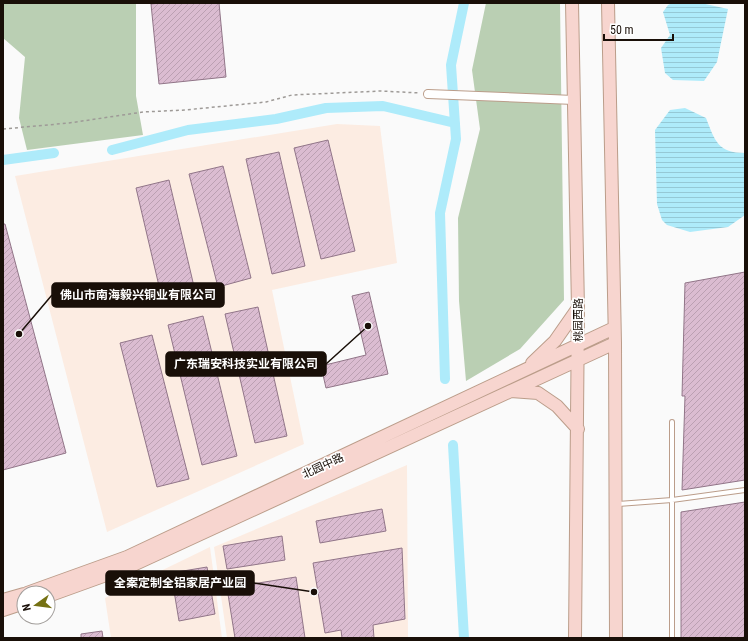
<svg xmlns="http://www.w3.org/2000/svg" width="748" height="641" viewBox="0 0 748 641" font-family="'Roboto Condensed','Noto Sans SC',sans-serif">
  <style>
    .built { fill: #fcece2 }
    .grass { fill: #bacfb3 }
    .water { fill: url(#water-rules) }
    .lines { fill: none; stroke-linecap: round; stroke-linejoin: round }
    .canal { stroke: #aeebfa; stroke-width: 10 }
    .building { fill: url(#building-hatch); stroke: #917588 }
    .lane-casing { stroke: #bb9d8a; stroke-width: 6 }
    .street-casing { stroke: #bb9d8a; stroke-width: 10 }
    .secondary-casing { stroke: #bb9d8a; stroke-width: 14 }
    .path { stroke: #9e9a97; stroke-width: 1.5; stroke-dasharray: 3 3; stroke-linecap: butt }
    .lane { stroke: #fff; stroke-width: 4 }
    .street { stroke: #fff; stroke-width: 8 }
    .secondary { stroke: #f7d5cf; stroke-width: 12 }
    .labels { text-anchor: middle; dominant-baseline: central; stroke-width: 3.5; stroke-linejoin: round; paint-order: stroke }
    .street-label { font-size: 11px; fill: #190f08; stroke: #fff }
    .leader { fill: none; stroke: #190f08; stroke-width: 1.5 }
    .callout-dot { fill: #190f08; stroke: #fff; stroke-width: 1.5 }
    .callout { fill: #190f08; stroke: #190f08; stroke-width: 1.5 }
    .callout-label { font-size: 12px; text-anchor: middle; font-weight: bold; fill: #fff }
  </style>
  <defs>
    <pattern id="water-rules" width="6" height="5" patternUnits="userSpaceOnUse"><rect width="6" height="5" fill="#aeebfa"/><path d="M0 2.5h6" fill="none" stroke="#95c8d5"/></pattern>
    <pattern id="building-hatch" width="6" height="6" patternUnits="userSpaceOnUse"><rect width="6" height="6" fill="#dbbcd1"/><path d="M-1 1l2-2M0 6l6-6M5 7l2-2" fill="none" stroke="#bba0b2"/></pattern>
  </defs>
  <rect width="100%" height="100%" fill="#fafafa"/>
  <path class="built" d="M 337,124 L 380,126 L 397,263 L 272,290 L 304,444 L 107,532 L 15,176 Z
    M 407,465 L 408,638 L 227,638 L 214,547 Z
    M 210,547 L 222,638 L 111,638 L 105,598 Z"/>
  <path class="grass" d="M 3,3 L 136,3 L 136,96 L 143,135 L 27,150 L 19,118 L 25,57 L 3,38 Z
    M 486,3 L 560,3 L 564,300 L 520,349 L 466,381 L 459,301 L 458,218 L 480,129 L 472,70 Z"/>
  <path class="water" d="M 672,3 L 701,3 L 728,9 L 717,62 L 704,81 L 673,80 L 665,73 L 661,48 L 670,35 L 663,12 L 668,5 Z
    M 685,108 L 706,118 C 715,141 718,153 745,153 L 745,215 L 728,227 L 690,232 L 667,225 L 662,220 L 657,204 L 655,130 L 670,110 Z"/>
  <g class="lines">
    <path class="canal" d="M 112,150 L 188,130 L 276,119 L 326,108 L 383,106 L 455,123
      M 3,160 L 54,153
      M 445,379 L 440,213 L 456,139 L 451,65 L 464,3
      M 453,445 L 464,638"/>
  </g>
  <path class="building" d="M 160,3 L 219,3 L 226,77 L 159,84 L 151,4 Z
    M 328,140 L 355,251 L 321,259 L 294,148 Z
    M 279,152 L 305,266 L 272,274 L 246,159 Z
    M 223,166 L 251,278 L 218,287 L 189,174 Z
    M 169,180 L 196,295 L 163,303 L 136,188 Z
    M 3,224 L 5,224 L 66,453 L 3,470 Z
    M 745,272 L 745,480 L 682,490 L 685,396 L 682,396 L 685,283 Z
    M 369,292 L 388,374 L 326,388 L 321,366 L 366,355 L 352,296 Z
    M 258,307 L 287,436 L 255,443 L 225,314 Z
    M 203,316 L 237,456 L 202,465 L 168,325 Z
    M 152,335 L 189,479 L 157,487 L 120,343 Z
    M 745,502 L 745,638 L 681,638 L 681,512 Z
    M 382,509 L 386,531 L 320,543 L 316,521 Z
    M 282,536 L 285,560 L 227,569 L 223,546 Z
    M 402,548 L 405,619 L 373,625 L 374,638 L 342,638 L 341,630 L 325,633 L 313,563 Z
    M 207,567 L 215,614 L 179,621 L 171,573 Z
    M 296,577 L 305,638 L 235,638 L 227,588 Z
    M 102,631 L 103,638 L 81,638 L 81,634 Z"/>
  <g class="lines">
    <defs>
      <path id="lane" d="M 672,422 L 672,638
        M 618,504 L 672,500 L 745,490"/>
      <path id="street" d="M 428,94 L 574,100"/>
      <path id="secondary" d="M 572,3 L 578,308 L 575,638
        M 608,3 L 615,343 L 616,638
        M 532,363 L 555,341 L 578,308
        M 511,391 L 538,393 L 557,406 L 578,429
        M 27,593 L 127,557 L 614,328
        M 48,596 L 131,566 L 615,343
        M 3,600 L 24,594
        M 3,610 L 24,603"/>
    </defs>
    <use href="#lane" class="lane-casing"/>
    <use href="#street" class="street-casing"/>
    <use href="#secondary" class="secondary-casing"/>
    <path class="path" d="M 3,129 L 69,123 L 143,112 L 185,110 L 266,102 L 292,95 L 381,91 L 420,93"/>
    <use href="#lane" class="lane"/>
    <use href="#street" class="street"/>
    <use href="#secondary" class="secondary"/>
  </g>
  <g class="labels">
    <g class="street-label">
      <text transform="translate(578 320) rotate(-90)">桃园西路</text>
      <text transform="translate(323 466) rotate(-25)">北园中路</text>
    </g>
  </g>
  <path class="leader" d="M19 334L52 295M368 326L326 364M314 592L254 583"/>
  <g class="callout-dot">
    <circle cx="19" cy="334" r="4"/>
    <circle cx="368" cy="326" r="4"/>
    <circle cx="314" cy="592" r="4"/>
  </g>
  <g class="callout">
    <rect x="52" y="283" width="172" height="24" rx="4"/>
    <rect x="166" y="352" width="160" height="24" rx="4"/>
    <rect x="106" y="571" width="148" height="24" rx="4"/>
  </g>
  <g class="callout-label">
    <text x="138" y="299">佛山市南海毅兴铜业有限公司</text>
    <text x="246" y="368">广东瑞安科技实业有限公司</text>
    <text x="180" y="587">全案定制全铝家居产业园</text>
  </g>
  <rect width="748" height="641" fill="none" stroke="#190f08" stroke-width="8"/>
  <g transform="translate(36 605) rotate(256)"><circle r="19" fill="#ffffff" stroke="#a39f9c"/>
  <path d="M0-3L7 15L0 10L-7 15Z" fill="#757113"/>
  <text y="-6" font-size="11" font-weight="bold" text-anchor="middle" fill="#190f08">N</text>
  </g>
  <path d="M604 34v6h69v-6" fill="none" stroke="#190f08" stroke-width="2"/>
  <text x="610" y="34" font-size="12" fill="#190f08" stroke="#ffffff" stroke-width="3" paint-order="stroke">50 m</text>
</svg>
